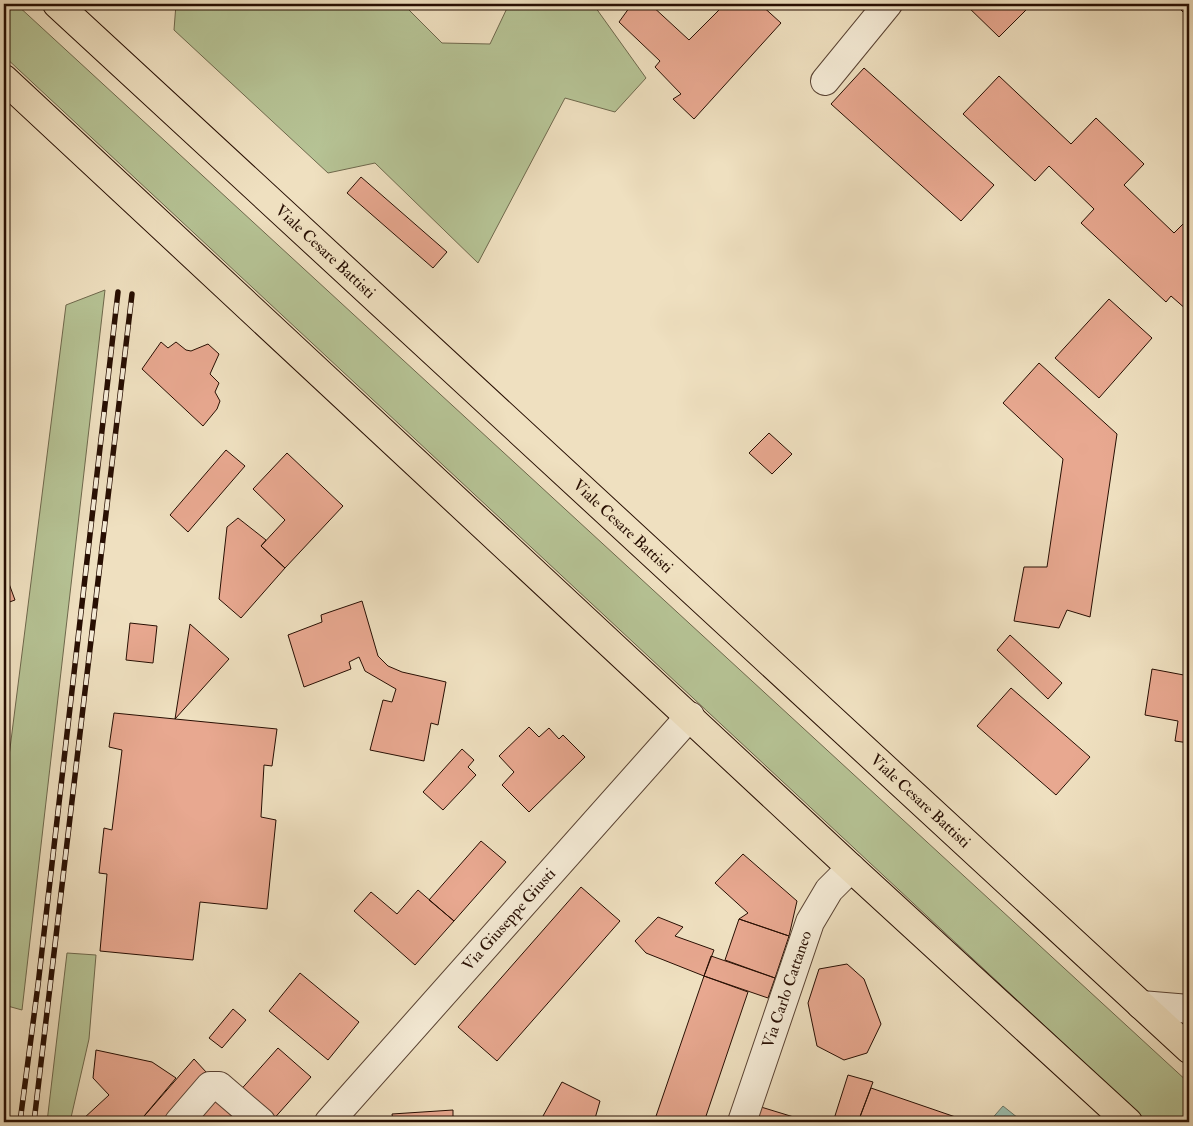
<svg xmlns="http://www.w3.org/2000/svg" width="1193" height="1126" viewBox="0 0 1193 1126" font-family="'IM FELL Double Pica',serif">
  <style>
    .green { fill: #b6c395; stroke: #6e684c }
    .water { fill: #9bbead; stroke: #6d7869 }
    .building { fill: #e8a890; stroke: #270e02 }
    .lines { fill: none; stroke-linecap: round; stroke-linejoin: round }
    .minor-casing { stroke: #594232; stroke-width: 30 }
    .major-casing { stroke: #270e02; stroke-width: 30 }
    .minor { stroke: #f5ebd6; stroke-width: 28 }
    .major { stroke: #efe0c0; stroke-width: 28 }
    .rail-casing { stroke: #270e02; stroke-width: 5.5 }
    .rail { stroke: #f5ebd6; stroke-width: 4; stroke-dasharray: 11; stroke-linecap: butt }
    .labels { text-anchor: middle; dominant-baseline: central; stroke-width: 4; stroke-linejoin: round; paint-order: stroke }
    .street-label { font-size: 16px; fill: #270e02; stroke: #f5ebd6 }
  </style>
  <rect width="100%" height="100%" fill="#efe0c0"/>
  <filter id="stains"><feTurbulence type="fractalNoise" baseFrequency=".004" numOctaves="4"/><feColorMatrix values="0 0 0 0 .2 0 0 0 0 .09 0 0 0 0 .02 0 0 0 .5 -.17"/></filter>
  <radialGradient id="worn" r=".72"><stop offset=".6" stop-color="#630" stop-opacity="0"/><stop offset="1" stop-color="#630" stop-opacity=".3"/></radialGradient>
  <path class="green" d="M 4,4 L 16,4 L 1189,1083 L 1189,1122 L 1148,1122 L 4,56 Z
    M 176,4 L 403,4 L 442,43 L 490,44 L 509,4 L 593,4 L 646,78 L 615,112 L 565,98 L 478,263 L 375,163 L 328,173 L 174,30 Z
    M 105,290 L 22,1010 L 4,1005 L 4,796 L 66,305 Z
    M 67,953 L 96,955 L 89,1039 L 70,1122 L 47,1122 Z"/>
  <path class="water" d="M 1003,1106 L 1023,1122 L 989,1122 Z"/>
  <path class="building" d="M 632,4 L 650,4 L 689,40 L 723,6 L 721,4 L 760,4 L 781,23 L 694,119 L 673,99 L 681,94 L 655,67 L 660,61 L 619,22 Z
    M 965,4 L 1032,4 L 999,37 Z
    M 1175,4 L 1189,4 L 1189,16 L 1188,17 Z
    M 864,68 L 994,185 L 961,221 L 831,104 Z
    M 999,76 L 1071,144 L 1096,118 L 1144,164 L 1124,185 L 1174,233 L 1183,224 L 1189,230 L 1189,308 L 1187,310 L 1171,296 L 1166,302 L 1081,223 L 1094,209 L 1049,166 L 1035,181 L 963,114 Z
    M 361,177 L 447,252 L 433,268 L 347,193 Z
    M 1109,299 L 1152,338 L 1099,398 L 1055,358 Z
    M 161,342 L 168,348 L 176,342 L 186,350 L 191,351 L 208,344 L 219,354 L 210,374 L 219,383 L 215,392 L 220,401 L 217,409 L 203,426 L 142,369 Z
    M 1039,363 L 1117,434 L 1090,617 L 1067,610 L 1059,628 L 1014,621 L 1024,567 L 1047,567 L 1063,459 L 1003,403 Z
    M 769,433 L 792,454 L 772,474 L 749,453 Z
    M 226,450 L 245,466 L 188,532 L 170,515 Z
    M 287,453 L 343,506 L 285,568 L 261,546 L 285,520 L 253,489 Z
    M 238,518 L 266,540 L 261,546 L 285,568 L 241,618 L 219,599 L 227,527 Z
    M 4,570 L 15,600 L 4,604 Z
    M 362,601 L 378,656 L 388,666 L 402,672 L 446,682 L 438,725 L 431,723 L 424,761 L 370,750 L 383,700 L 392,702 L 396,689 L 365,671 L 359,657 L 349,662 L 351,669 L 304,687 L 288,635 L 322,622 L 321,615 Z
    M 130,623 L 157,626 L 153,663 L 126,660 Z
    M 190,624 L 229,659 L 175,719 Z
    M 1010,635 L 1062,683 L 1048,699 L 997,650 Z
    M 1152,669 L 1189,676 L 1189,743 L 1175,741 L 1178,721 L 1145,715 Z
    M 1011,688 L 1090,757 L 1056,795 L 977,726 Z
    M 114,713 L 277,729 L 272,766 L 264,765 L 261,817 L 276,820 L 267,909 L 200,902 L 193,960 L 100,951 L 107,874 L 99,873 L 104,828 L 112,830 L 122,750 L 109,747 Z
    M 529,727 L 539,737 L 549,728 L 559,739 L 563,735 L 585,757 L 529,812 L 502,785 L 514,772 L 499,756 Z
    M 462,749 L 474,760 L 468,767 L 476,775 L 443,810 L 423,792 Z
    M 481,841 L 506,862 L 454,921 L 429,900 Z
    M 743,854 L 797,901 L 789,936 L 739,919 L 748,913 L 715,883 Z
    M 581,887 L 620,921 L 497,1061 L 458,1027 Z
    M 418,890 L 454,921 L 415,965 L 354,911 L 371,892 L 397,914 Z
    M 658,917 L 683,927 L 675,936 L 714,950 L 704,976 L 646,953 L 635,941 Z
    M 739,919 L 789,936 L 775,978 L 725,960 Z
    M 711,956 L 775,978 L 768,998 L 704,976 Z
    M 847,964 L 864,979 L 881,1024 L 867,1053 L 844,1060 L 817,1046 L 808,1003 L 819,969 Z
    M 300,973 L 359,1022 L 328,1060 L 269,1011 Z
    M 704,976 L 748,992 L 704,1122 L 654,1122 Z
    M 233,1009 L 246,1020 L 222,1048 L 209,1038 Z
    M 278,1048 L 311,1077 L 271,1122 L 237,1094 Z
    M 96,1050 L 152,1062 L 176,1078 L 139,1122 L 86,1122 L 83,1119 L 109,1095 L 93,1078 Z
    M 194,1059 L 207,1073 L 164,1122 L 139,1122 Z
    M 848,1075 L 873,1082 L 858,1122 L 833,1122 Z
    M 562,1082 L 600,1101 L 594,1122 L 558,1122 L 543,1116 Z
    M 871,1088 L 970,1122 L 858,1122 Z
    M 218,1094 L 249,1122 L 193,1122 Z
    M 761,1107 L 810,1122 L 756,1122 Z
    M 453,1110 L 453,1122 L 393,1122 L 392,1114 Z"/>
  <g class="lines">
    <defs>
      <g id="minor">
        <path d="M 825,81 L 888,4"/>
        <path d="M 1141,1005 L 1189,1009"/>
        <path d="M 179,1122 L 210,1086 L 219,1086 L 261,1122"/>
        <path id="s1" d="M 329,1122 L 690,716"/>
        <path id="s2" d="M 742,1122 L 810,922 L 829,890 L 851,868"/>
      </g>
      <g id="major">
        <path id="s3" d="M 57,4 L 1189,1049"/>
        <path d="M 4,79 L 851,868 L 1128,1122"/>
      </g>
    </defs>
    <use href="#minor" class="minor-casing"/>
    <use href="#major" class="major-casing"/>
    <use href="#minor" class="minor"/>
    <use href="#major" class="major"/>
    <defs>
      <path id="rail" d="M 20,1122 L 38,985 L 118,292
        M 34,1122 L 132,294"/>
    </defs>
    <use href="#rail" class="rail-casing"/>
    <use href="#rail" class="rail"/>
  </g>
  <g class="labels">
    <g class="street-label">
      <text stroke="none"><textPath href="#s3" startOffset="365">Viale Cesare Battisti</textPath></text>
      <text stroke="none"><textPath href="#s3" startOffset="770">Viale Cesare Battisti</textPath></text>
      <text stroke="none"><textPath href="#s3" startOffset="1175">Viale Cesare Battisti</textPath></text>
      <text stroke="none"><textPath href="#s1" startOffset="271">Via Giuseppe Giusti</textPath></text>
      <text stroke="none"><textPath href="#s2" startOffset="140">Via Carlo Cattaneo</textPath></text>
    </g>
  </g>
  <rect width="1193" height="1126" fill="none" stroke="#efe0c0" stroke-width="20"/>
  <rect x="5" y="5" width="1183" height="1116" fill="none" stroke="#270e02" stroke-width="2.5"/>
  <rect x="10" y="10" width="1173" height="1106" fill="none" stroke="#270e02"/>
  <rect width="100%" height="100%" filter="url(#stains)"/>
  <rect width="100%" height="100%" fill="url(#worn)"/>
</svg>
